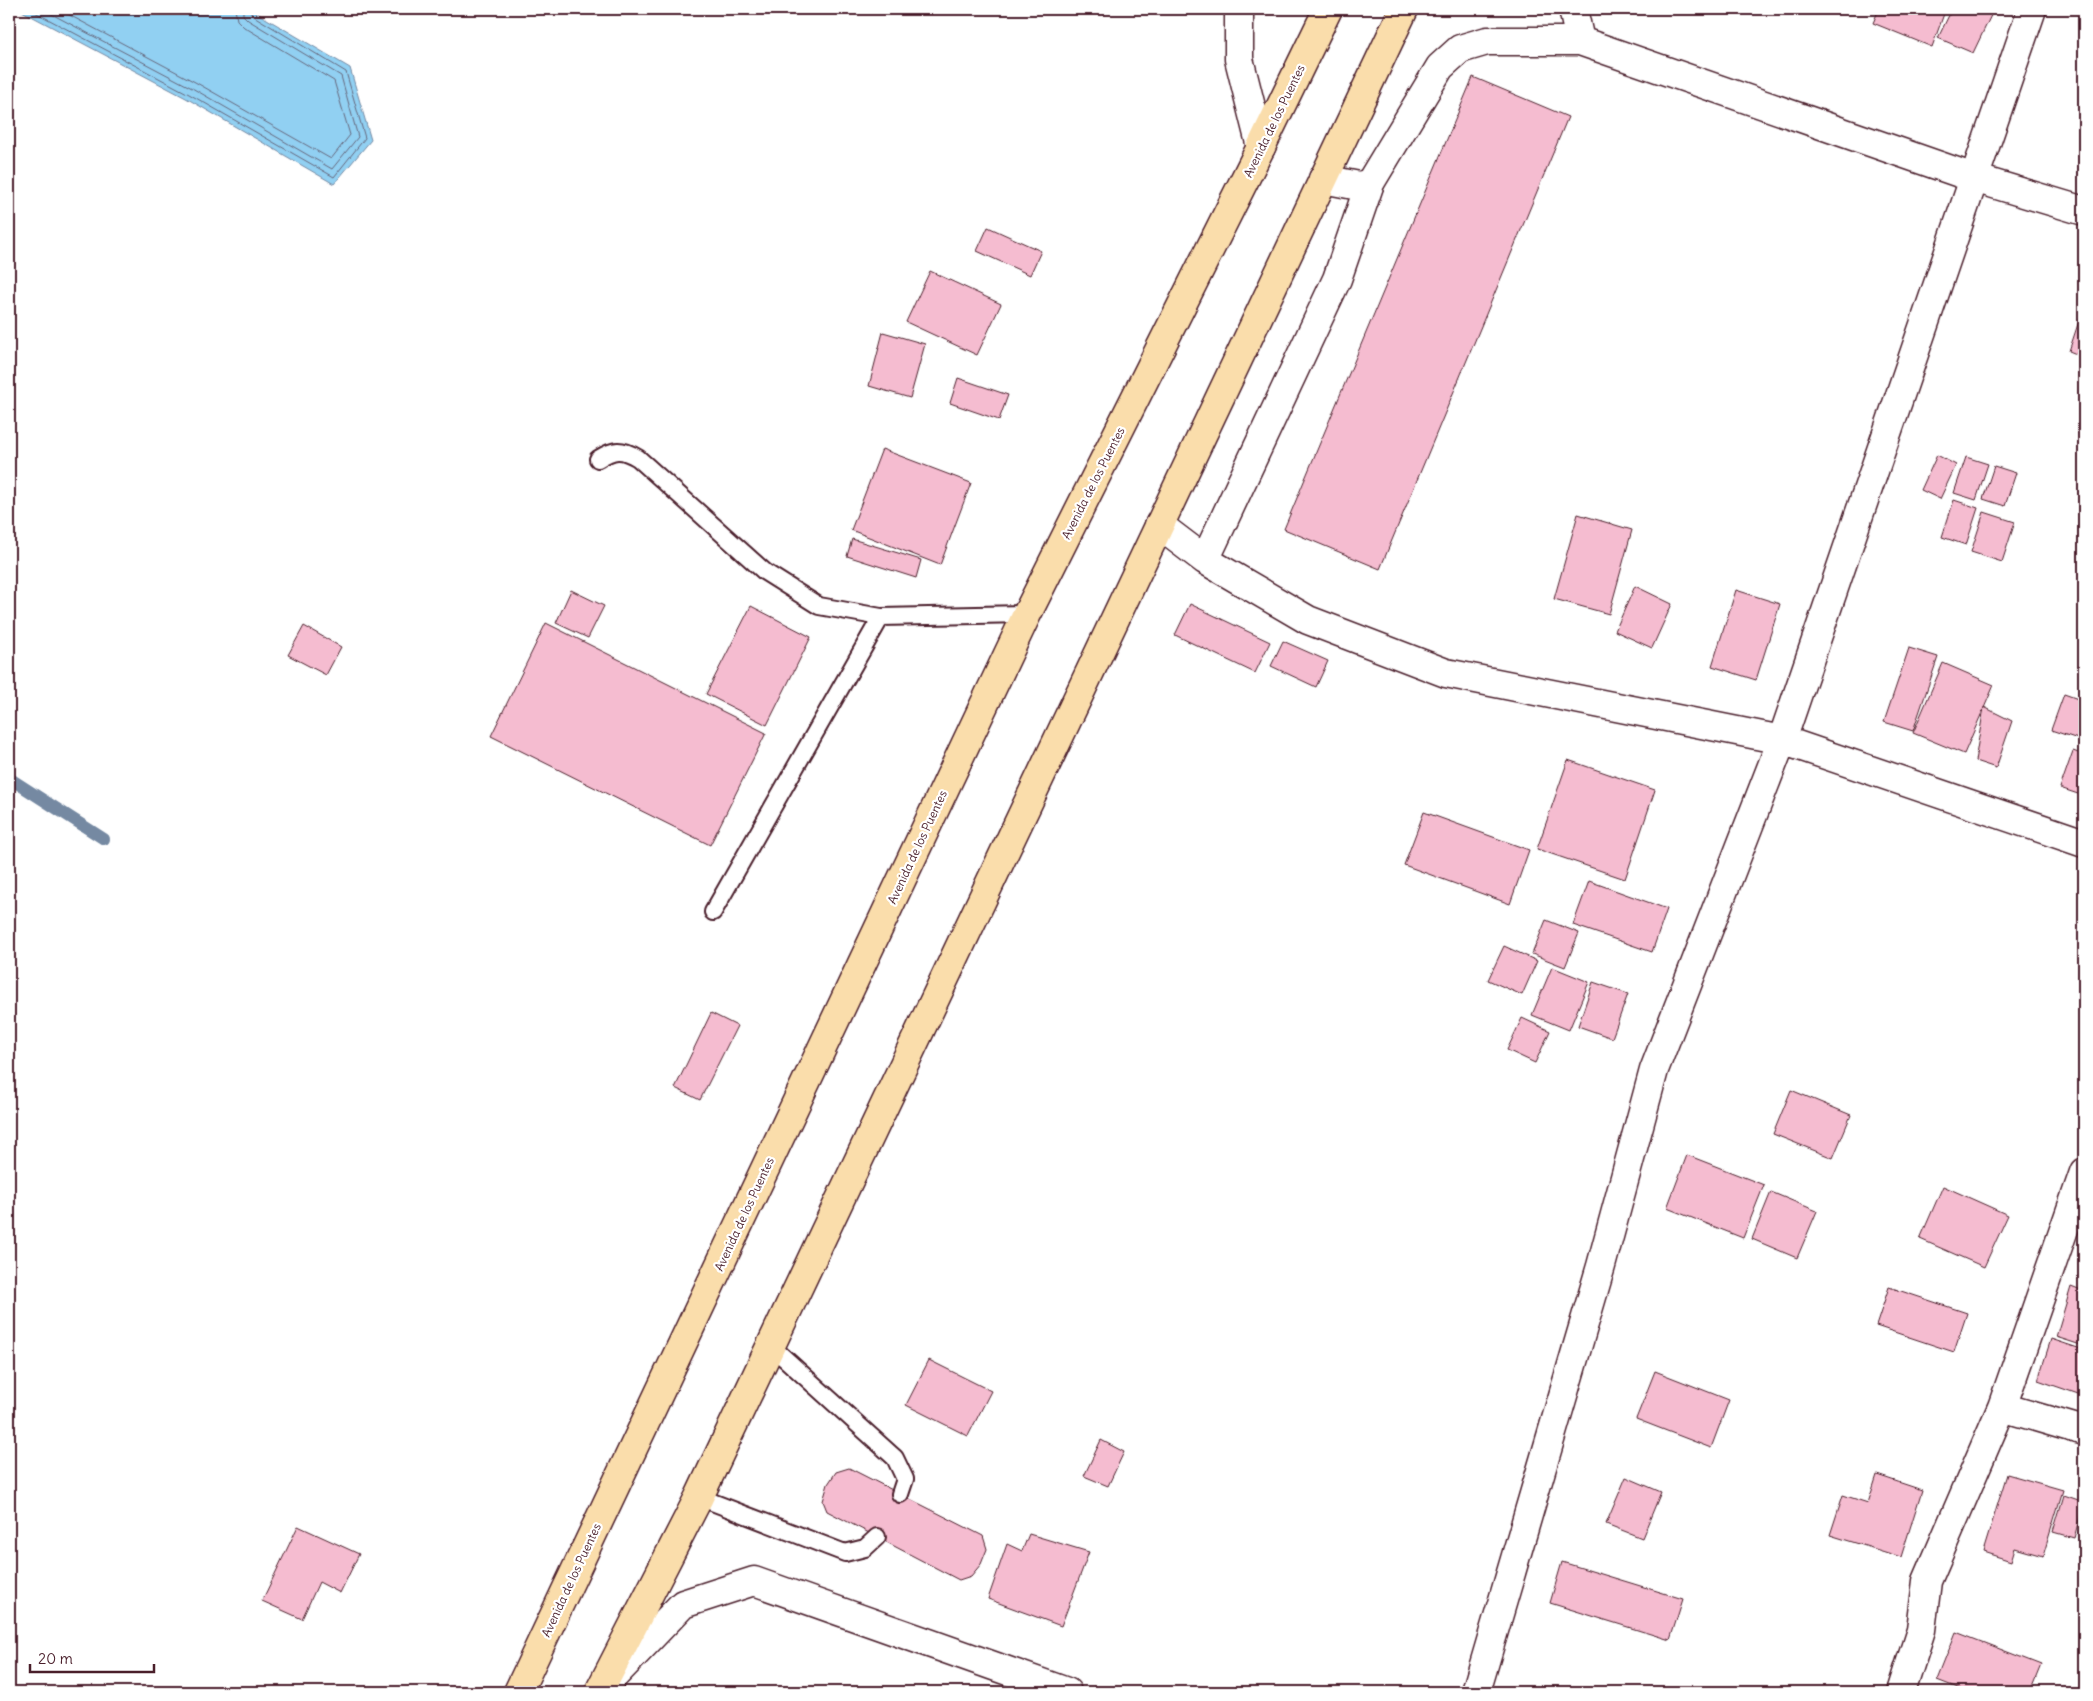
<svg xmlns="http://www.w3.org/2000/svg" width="2093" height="1701" viewBox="0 0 2093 1701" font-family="Delius,sans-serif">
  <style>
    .water { fill: #91d0f2; stroke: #7589a2 }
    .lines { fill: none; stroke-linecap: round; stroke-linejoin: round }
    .shore { stroke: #66667b; stroke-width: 1 }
    .stream { stroke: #7589a2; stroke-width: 12 }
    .building { fill: #f5bcd0; stroke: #4a1f2b }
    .service-casing { stroke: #4a1f2b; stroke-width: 20 }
    .minor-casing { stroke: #4a1f2b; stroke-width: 31 }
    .tertiary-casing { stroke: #4a1f2b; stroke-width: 31 }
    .primary-casing { stroke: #4a1f2b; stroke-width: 31 }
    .service { stroke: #fff; stroke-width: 16 }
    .minor { stroke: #fff; stroke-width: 28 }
    .tertiary { stroke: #fff; stroke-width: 28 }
    .primary { stroke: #faddab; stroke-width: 28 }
    .labels { text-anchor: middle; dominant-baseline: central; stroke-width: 4.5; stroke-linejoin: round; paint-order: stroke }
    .street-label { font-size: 12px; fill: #4a1f2b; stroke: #fff }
  </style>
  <rect width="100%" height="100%" fill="#fff"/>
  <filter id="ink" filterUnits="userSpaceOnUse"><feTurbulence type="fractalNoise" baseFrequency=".02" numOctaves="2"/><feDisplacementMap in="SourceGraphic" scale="10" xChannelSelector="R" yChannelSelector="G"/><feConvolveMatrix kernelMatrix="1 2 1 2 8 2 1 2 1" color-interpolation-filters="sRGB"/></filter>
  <g filter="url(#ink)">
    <path class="water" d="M 18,9 L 250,9 L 350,68 L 371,140 L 334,184 L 186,98 Z"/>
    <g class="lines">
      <path class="shore" d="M 29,9 L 189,94 L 334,177 L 365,138 L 346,72 L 252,15 L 249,9
        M 42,9 L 192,88 L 332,169 L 358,137 L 341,76 L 248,20 L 243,15 L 243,9
        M 58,9 L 195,82 L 331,159 L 350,135 L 334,81 L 244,27 L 237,20 L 235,9"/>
      <path class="stream" d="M 9,778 L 104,839"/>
    </g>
    <path class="building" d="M 1879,9 L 1940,9 L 1945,11 L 1932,47 L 1873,23 Z
      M 1952,9 L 1994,9 L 1973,53 L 1938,38 Z
      M 1473,77 L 1568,117 L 1380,569 L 1284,529 Z
      M 988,227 L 1041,251 L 1030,275 L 977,251 Z
      M 930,271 L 1001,304 L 977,355 L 906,322 Z
      M 2084,306 L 2084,357 L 2069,351 Z
      M 883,332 L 925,344 L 910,398 L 869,386 Z
      M 958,378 L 1008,395 L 999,420 L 950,403 Z
      M 882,449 L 971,483 L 940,565 L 851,530 Z
      M 1937,455 L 1956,465 L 1940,499 L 1921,490 Z
      M 1966,457 L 1988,464 L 1976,500 L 1954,493 Z
      M 1994,466 L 2016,473 L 2005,506 L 1983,499 Z
      M 1954,500 L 1978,508 L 1966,545 L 1942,537 Z
      M 1984,512 L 2015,522 L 2002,562 L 1971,552 Z
      M 1578,514 L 1632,530 L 1609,614 L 1554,599 Z
      M 852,539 L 921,560 L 916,578 L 847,556 Z
      M 1635,586 L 1672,604 L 1652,648 L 1615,631 Z
      M 571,590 L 604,606 L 588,638 L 556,623 Z
      M 1736,590 L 1780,604 L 1756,680 L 1712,666 Z
      M 1190,604 L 1270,642 L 1255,673 L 1175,635 Z
      M 751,606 L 811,637 L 767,725 L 706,694 Z
      M 546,623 L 766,733 L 710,845 L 491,736 Z
      M 304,626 L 341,647 L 326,675 L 288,655 Z
      M 1283,641 L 1328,661 L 1316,687 L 1271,666 Z
      M 1909,648 L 1938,657 L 1913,731 L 1884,722 Z
      M 1943,663 L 1994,685 L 1964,754 L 1913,733 Z
      M 2064,694 L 2084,701 L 2084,741 L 2051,730 Z
      M 1984,707 L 2012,721 L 1996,768 L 1975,761 Z
      M 2073,751 L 2084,755 L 2084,796 L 2060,788 Z
      M 1568,760 L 1655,790 L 1625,879 L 1537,849 Z
      M 1424,812 L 1529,850 L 1510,904 L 1404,865 Z
      M 1589,881 L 1667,909 L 1652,952 L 1573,925 Z
      M 1546,920 L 1579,933 L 1565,967 L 1532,954 Z
      M 1504,946 L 1537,961 L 1522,995 L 1488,980 Z
      M 1552,967 L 1589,982 L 1569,1030 L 1532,1015 Z
      M 1593,982 L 1628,994 L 1612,1038 L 1578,1026 Z
      M 711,1013 L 737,1026 L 700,1100 L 675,1088 Z
      M 1522,1018 L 1550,1031 L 1535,1063 L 1507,1050 Z
      M 1791,1090 L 1851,1115 L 1833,1158 L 1773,1134 Z
      M 1687,1155 L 1764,1185 L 1743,1238 L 1667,1208 Z
      M 1943,1186 L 2008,1215 L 1984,1267 L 1920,1239 Z
      M 1771,1192 L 1817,1211 L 1797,1258 L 1752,1239 Z
      M 1889,1287 L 1967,1313 L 1954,1352 L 1876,1326 Z
      M 2071,1287 L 2084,1292 L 2084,1346 L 2056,1337 Z
      M 2051,1339 L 2084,1350 L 2084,1396 L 2038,1380 Z
      M 929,1360 L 991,1391 L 968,1436 L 906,1405 Z
      M 1655,1371 L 1729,1400 L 1711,1448 L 1636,1419 Z
      M 1101,1440 L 1124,1452 L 1108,1486 L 1084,1476 Z
      M 849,1468 L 983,1536 L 987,1549 L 981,1564 L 971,1576 L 959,1580 L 827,1511 L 823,1501 L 828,1484 L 836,1472 Z
      M 2007,1474 L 2063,1490 L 2043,1556 L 2015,1548 L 2011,1561 L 1983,1552 Z
      M 1877,1475 L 1922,1490 L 1901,1557 L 1830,1535 L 1843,1495 L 1868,1503 Z
      M 1626,1477 L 1661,1492 L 1642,1538 L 1606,1524 Z
      M 2064,1495 L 2084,1502 L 2074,1538 L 2053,1532 Z
      M 298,1526 L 359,1554 L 340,1593 L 319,1582 L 302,1619 L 262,1601 Z
      M 1029,1534 L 1089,1552 L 1061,1626 L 988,1599 L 1007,1544 L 1022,1551 Z
      M 1562,1562 L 1683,1599 L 1670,1640 L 1550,1603 Z
      M 1956,1632 L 2041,1665 L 2030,1692 L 1968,1692 L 1937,1680 Z"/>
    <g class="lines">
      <defs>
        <path id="service" d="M 598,459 C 614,449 621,448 638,458 L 765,572 L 819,606 L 881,617 L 1027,614
          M 713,912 L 881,617
          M 771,1346 L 895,1458 L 905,1479 L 900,1494
          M 699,1497 L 845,1553 L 865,1548 L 877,1537"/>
        <path id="minor" d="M 1239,9 L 1239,59 L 1261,147
          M 1159,525 L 1205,560 L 1308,620 L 1446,673 L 1782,740 L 2084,843
          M 1205,560 L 1337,279 L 1370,183
          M 2002,1407 L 2084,1431
          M 608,1682 L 683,1604 L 754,1581 L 1067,1692
          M 1476,1692 L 1601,1266 L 1654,1070 L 1782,740 L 2032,9
          M 1901,1692 L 1921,1630 L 1927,1581 L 2002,1407 L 2084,1172"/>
        <path id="tertiary" d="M 1573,9 L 1580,41
          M 1323,179 L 1359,186 L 1370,183 L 1440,67 L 1460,49 L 1487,41 L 1580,41 L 1974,178 L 2084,211"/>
        <path id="primary" d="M 518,1692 L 1027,614 L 1261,147 L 1328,9
          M 599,1692 L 699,1497 L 1404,9"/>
      </defs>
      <use href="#service" class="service-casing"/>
      <use href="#minor" class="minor-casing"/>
      <use href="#tertiary" class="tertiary-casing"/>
      <use href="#primary" class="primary-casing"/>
      <use href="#service" class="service"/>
      <use href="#minor" class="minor"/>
      <use href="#tertiary" class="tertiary"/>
      <use href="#primary" class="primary"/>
    </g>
  </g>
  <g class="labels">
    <g class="street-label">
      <text transform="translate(1274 121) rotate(-64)">Avenida de los Puentes</text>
      <text transform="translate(1093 483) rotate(-63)">Avenida de los Puentes</text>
      <text transform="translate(917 847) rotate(-65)">Avenida de los Puentes</text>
      <text transform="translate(744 1214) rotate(-65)">Avenida de los Puentes</text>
      <text transform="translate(571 1580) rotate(-65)">Avenida de los Puentes</text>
    </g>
  </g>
  <rect width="2093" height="1701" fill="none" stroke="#fff" stroke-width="30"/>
  <rect x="15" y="15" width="2063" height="1671" fill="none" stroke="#4a1f2b" stroke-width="2" filter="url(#ink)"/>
  <path d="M30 1664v8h124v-8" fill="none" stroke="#4a1f2b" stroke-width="2.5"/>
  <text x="38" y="1664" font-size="15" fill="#4a1f2b" stroke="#ffffff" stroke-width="4" paint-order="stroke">20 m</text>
</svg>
